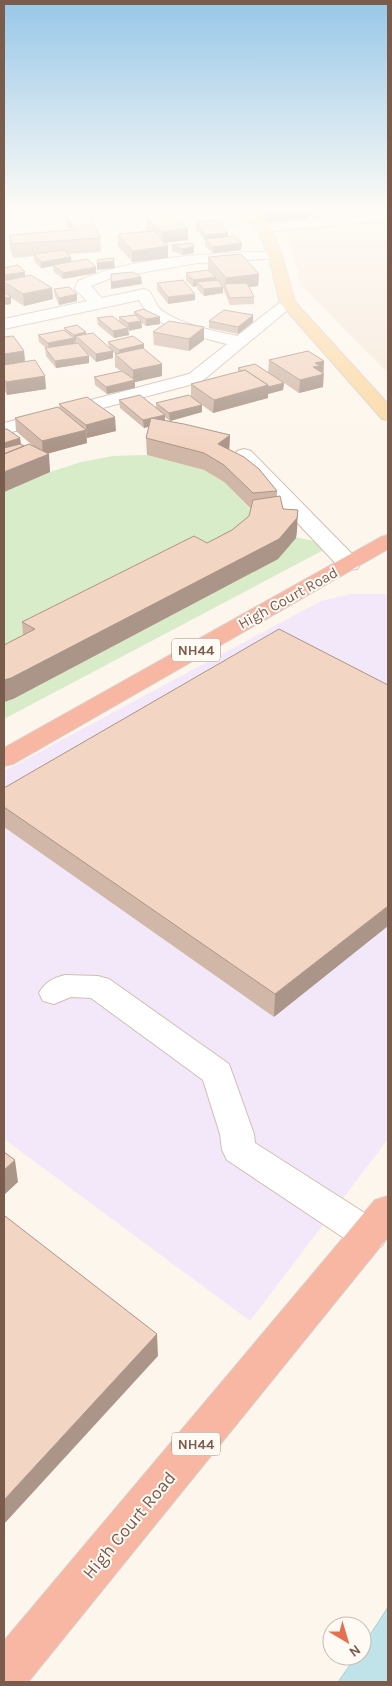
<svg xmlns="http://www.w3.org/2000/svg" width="392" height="1686" viewBox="0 0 392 1686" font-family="Karla,sans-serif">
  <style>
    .residential { fill: #f5e8da }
    .education { fill: #f3e8fa }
    .green { fill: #d8ecc9 }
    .water { fill: #bfe3e8; stroke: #a5d3da }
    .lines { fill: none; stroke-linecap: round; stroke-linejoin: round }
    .minor-casing { stroke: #d1beb0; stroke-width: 2 }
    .major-casing { stroke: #dad1cd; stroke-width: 2 }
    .highway-casing { stroke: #dad1cd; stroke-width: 2 }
    .minor { fill: #fff; fill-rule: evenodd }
    .major { fill: #fbd9a5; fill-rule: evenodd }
    .highway { fill: #f7b7a3; fill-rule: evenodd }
    .wall { fill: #d1b7a8 }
    .shaded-wall { fill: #aa9588 }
    .building { fill: #f3d5c3; stroke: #aa9588 }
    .labels { text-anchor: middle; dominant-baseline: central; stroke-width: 4; stroke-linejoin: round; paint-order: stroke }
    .shield { fill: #fffaf3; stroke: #a28b7f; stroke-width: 1 }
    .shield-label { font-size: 14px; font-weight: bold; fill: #7a5c4d }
    .street-label { font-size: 15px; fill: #7a5c4d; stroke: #fffaf3 }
    .near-street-label { font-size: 18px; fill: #7a5c4d; stroke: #fffaf3 }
  </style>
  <rect width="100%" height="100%" fill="#fdf6ec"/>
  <path class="residential" d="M 262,211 L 388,211 L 278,223 Z
    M 388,218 L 388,373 L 301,285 L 287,230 Z"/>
  <path class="education" d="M 350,594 L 388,594 L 388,1139 L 250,1321 L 4,1139 L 4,771 L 321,601 Z"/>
  <path class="green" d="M 147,455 L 204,470 L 224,482 L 252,511 L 251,528 L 333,545 L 4,719 L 4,477 L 50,472 L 81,462 L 113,456 Z"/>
  <path class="water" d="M 388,1607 L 388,1682 L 338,1682 L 356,1656 L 362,1656 L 362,1647 Z"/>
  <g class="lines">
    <defs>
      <path id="minor" d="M 388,212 L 388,220 L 264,232 L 257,228 L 264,224 Z
        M 275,251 L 280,252 L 282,255 L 280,258 L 197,263 L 111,278 L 91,286 L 102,298 L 144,289 L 149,291 C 153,296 155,303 159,308 C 176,324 215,331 237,336 L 283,300 L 293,300 L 296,303 L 201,382 L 4,434 L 4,423 L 189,374 L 227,344 C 197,336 155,330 139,300 L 4,329 L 4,319 L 87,301 L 75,289 L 78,281 C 139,255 209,254 275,251 Z
        M 244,449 L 251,451 L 357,559 L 360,564 L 357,569 L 349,570 L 341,569 L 237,459 L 235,455 L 237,451 Z
        M 65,975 L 98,976 L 109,979 L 229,1064 L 254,1134 L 255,1143 L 382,1224 L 387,1235 L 382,1246 L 369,1251 L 356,1246 L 227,1160 L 222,1150 L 220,1134 L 203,1080 L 91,998 L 71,997 L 54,1004 L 43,1001 L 39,993 C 45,982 53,978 65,975 Z"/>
      <path id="major" d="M 238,211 L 253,211 L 271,228 L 282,255 L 295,302 L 388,404 L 388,420 L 382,419 L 280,303 L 268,255 L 258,230 Z"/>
      <path id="highway" d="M 388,535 L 388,549 L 13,764 L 4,766 L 4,748 L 381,537 Z
        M 388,1196 L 388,1237 L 28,1682 L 4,1682 L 4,1641 L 375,1200 Z"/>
    </defs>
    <use href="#minor" class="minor-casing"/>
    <use href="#major" class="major-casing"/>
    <use href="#highway" class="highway-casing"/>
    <use href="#minor" class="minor"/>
    <use href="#major" class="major"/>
    <use href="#highway" class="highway"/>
  </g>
  <path class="wall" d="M 61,211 L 89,211 L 100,238 L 101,252 L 68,254 L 71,262 L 96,267 L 96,273 L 63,279 L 54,272 L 53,266 L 41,268 L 34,261 L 34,256 L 13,258 L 10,249 L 9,235 L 69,231 Z
    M 256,211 L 309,211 L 309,218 L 268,222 Z
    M 326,211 L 351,211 L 351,213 L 329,215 Z
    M 388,213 L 388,223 L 383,221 L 384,214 Z
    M 146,219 L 188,240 L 165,243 L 168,246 L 168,258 L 132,262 L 118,246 L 118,234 L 148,231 L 146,230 Z
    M 196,222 L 228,233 L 228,237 L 241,250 L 213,253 L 205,246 L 205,241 L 196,229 Z
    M 172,245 L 194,253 L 183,255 L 172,251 Z
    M 208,257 L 259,274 L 258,286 L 249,287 L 254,297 L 254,304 L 230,305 L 224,291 L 223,287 L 223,293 L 204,296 L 197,289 L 197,286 L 193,287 L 186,280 L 186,273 L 213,275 L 208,269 Z
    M 4,268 L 52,288 L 53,299 L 24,306 L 11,298 L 11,304 L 4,305 Z
    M 157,283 L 195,300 L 168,304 L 157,290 Z
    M 54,289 L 77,294 L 77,301 L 59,305 L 55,296 Z
    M 134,312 L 160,324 L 146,326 L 141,323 L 142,328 L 128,330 L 129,335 L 114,338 L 98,325 L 97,318 L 119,321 L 119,317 L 134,315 Z
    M 253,315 L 253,322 L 238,334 L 209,328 L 209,321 Z
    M 64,328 L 86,334 L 109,347 L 108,342 L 144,344 L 144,349 L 162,364 L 162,376 L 135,382 L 135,388 L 107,394 L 95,385 L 94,377 L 121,371 L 115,367 L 115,354 L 116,354 L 113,352 L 113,358 L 96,362 L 87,353 L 89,356 L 89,363 L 56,368 L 46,356 L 45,348 L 46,348 L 39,342 L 38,335 L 65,330 Z
    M 153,332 L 204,340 L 189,351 L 154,345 Z
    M 4,337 L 24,351 L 25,362 L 46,389 L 7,395 L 4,390 Z
    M 269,360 L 323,373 L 324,374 L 323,387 L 299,393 L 284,383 L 283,390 L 268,394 L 268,398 L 213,413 L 202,405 L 202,412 L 170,421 L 165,417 L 165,420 L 230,435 L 229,450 L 277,491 L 277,497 L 283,509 L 297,530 L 296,538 L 278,559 L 13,699 L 23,635 L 22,622 L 207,543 L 232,530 L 249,516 L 251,509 L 224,482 L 204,470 L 147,455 L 146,438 L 149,426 L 144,428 L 120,408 L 119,400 L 156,408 L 156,403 L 191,396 L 191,384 L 238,372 L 238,368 L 268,373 Z
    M 59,404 L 116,431 L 87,438 L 86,437 L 87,443 L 48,453 L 50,472 L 4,492 L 20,438 L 21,444 L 24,446 L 33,446 L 16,431 L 15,418 L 60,409 Z
    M 388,685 L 274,1017 L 4,827 L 4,788 Z"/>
  <path class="shaded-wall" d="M 268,211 L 309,211 L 309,218 L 268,222 Z
    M 330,211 L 351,211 L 351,213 L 329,215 Z
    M 357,211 L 382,211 L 357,213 Z
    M 188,228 L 188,240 L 163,243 L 163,232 Z
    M 228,233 L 228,239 L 205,239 L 205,241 L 205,235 Z
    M 242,243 L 241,250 L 213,253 L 213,247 Z
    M 168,246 L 168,258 L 132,262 L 132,251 Z
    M 194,246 L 194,253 L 183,255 L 183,249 Z
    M 71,257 L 72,264 L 53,265 L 53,266 L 41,268 L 41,262 Z
    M 114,261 L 115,268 L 97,270 L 97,263 Z
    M 96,267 L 96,273 L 63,279 L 63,273 Z
    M 25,272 L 25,279 L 4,282 L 4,275 Z
    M 259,274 L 258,286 L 226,289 L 225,288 L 226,278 Z
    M 141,277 L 142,284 L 111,289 L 111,282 Z
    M 216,277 L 216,284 L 197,282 L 197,286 L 193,287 L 193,280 Z
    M 223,287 L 223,293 L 204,296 L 204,289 Z
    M 52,288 L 53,299 L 24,306 L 23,294 Z
    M 77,294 L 77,301 L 59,305 L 59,298 Z
    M 195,294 L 195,300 L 168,304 L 168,297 Z
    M 11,297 L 11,304 L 4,305 L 4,298 Z
    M 253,315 L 253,322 L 238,334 L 238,327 Z
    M 160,317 L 160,324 L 146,326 L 146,319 Z
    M 141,321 L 142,328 L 129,331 L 128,323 Z
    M 204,327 L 204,340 L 189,351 L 189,339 Z
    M 128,328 L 129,335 L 114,338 L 113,331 Z
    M 86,332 L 86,339 L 76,336 L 76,341 L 74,342 L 74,345 L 49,350 L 48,343 L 74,338 L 74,335 Z
    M 144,344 L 144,351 L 120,357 L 119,350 Z
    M 24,351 L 25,363 L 4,367 L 4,354 Z
    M 113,351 L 113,358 L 96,362 L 96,354 Z
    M 89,356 L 89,363 L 56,368 L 55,361 Z
    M 324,361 L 323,387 L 299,393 L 300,380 L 313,367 L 315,363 Z
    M 162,364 L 162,376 L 135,382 L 135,388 L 107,394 L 106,387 L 133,380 L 133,370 Z
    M 45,376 L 46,389 L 7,395 L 6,382 Z
    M 284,383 L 283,390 L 268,394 L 268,398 L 213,413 L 214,400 L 268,385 Z
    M 202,405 L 202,412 L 170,421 L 169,413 Z
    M 165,415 L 165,423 L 144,428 L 143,420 Z
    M 115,417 L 116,431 L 87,438 L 86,425 Z
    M 86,430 L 87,443 L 43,455 L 42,441 Z
    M 230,435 L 229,452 L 218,444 Z
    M 20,438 L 21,446 L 4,451 L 4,443 Z
    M 49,454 L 50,472 L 4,492 L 4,472 Z
    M 298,510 L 297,530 L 296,538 L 278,559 L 13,699 L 4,702 L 4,680 Z
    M 388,906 L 388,926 L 274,1017 L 275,994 Z
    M 15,1160 L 18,1182 L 4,1195 L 4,1170 Z
    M 157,1334 L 158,1356 L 4,1524 L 4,1500 Z"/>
  <path class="building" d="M 65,211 L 89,211 L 100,238 L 12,244 L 9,235 L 73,230 Z
    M 170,215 L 188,228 L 163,232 L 146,219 Z
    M 219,220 L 228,233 L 205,235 L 196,222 Z
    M 154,231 L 168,246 L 132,251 L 118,234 Z
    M 234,236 L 242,243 L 213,247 L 205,239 Z
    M 192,243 L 194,246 L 183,249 L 172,245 Z
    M 64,250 L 71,257 L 41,262 L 34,254 Z
    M 241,254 L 259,274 L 226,278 L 208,257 Z
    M 114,258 L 114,261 L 97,263 L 97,260 Z
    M 87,259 L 96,267 L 63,273 L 53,265 Z
    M 18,265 L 25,272 L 4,275 L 4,268 Z
    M 208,270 L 216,277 L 193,280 L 186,273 Z
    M 133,272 L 141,277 L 111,282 L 111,274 Z
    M 31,275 L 52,288 L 23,294 L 4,282 L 4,281 Z
    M 183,280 L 195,294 L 168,297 L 157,283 Z
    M 218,280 L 223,287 L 204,289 L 197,282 Z
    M 247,283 L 254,297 L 230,298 L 224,284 Z
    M 69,287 L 77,294 L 59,298 L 54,289 Z
    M 4,292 L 11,297 L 4,298 Z
    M 143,309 L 160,317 L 146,319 L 134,312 Z
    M 224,310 L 253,315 L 238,327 L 209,321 Z
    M 136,315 L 141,321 L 128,323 L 119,317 Z
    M 112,316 L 128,328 L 113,331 L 97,318 Z
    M 169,321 L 204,327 L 189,339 L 153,332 Z
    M 77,325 L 86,332 L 74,335 L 64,328 Z
    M 64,330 L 74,338 L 48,343 L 38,335 Z
    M 93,333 L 113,351 L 96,354 L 76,336 Z
    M 13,336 L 24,351 L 4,354 L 4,337 Z
    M 133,336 L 144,344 L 119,350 L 108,342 Z
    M 78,343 L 89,356 L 55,361 L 45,348 Z
    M 143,348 L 162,364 L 133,370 L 115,354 Z
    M 308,351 L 324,361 L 315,363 L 320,366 L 313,367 L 324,374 L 300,380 L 269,360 Z
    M 35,360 L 45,376 L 6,382 L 4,379 L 4,365 Z
    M 255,364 L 284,383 L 268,387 L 268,385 L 245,370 L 242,371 L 238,368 Z
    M 245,370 L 268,385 L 214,400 L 191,384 Z
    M 122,371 L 135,380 L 106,387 L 94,377 Z
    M 140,395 L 165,415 L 143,420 L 119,400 Z
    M 189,395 L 202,405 L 169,413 L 156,403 Z
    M 87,397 L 115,417 L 86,425 L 59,404 Z
    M 58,407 L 86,430 L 42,441 L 15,418 Z
    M 151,418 L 184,424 L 230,435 L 218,444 L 244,457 L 259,469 L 277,491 L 253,493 L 224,465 L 204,453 L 146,438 Z
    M 4,429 L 7,429 L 20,438 L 4,443 Z
    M 20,444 L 24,446 L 4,454 L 4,448 Z
    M 29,444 L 49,454 L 4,472 L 4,454 Z
    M 280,496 L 283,509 L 298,510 L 297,518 L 279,539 L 11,678 L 4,680 L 4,645 L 35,629 L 22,622 L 194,536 L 207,543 L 232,530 L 249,516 L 253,500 Z
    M 279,629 L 388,685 L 388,906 L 275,994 L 4,807 L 4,788 Z
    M 4,1152 L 15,1160 L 4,1170 Z
    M 5,1216 L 157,1334 L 4,1500 L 4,1217 Z"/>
  <linearGradient id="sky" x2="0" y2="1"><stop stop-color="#97c7e8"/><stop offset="0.47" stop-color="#fefbf6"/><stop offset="1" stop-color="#fefbf6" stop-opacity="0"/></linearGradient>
  <rect width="392" height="447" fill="url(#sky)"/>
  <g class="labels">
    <g class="shield">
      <rect x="172" y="638.5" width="48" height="23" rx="4"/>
      <rect x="172" y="1432.5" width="48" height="23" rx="4"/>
    </g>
    <g class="shield-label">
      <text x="196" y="650">NH44</text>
      <text x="196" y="1444">NH44</text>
    </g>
    <g class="street-label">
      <text transform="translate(288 598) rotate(-29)">High Court Road</text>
    </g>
    <g class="near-street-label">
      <text transform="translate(129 1525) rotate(-50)">High Court Road</text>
    </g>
  </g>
  <rect width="392" height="1686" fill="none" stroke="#7a5c4d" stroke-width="10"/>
  <g transform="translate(347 1641) rotate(142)"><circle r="24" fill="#fffaf3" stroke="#cabbb1"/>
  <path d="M0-4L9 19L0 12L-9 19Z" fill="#e76f51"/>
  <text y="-8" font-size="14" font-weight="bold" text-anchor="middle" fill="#7a5c4d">N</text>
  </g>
</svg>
